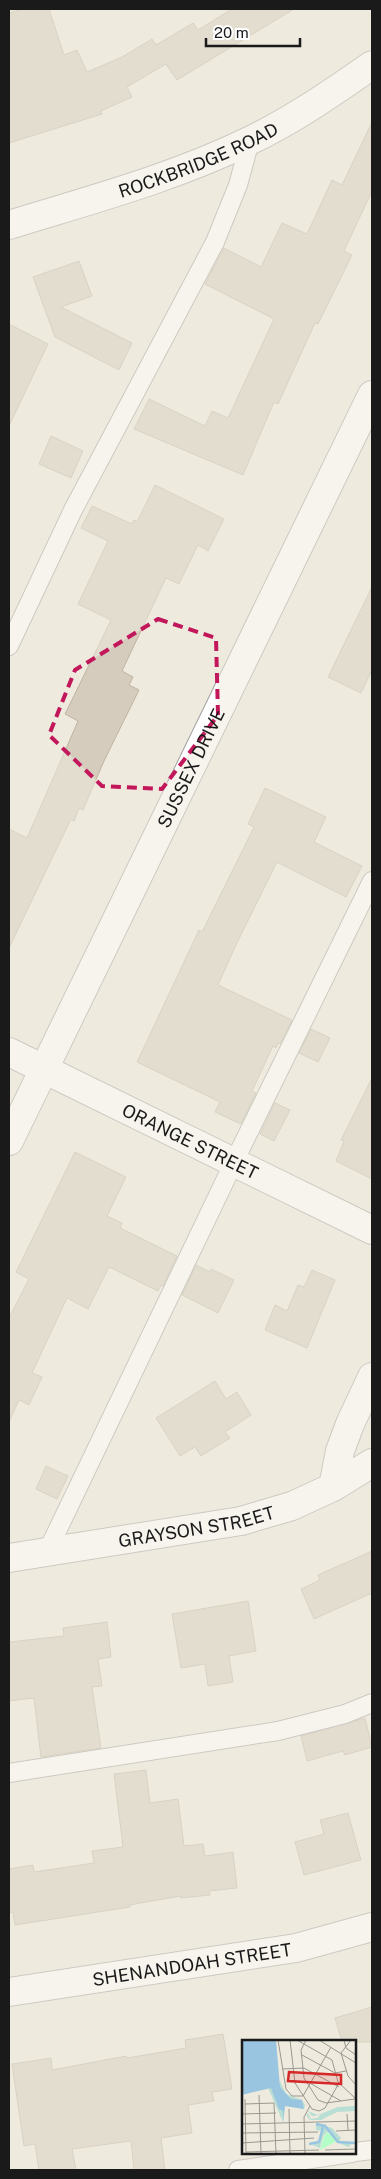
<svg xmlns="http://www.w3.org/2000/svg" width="381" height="2179" viewBox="0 0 381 2179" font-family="'Public Sans',sans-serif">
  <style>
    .building { fill: #d5ccbe; stroke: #c0b4a0 }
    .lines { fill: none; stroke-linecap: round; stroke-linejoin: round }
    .service-casing { stroke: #a1a1a1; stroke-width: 20 }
    .minor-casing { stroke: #a1a1a1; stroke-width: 30 }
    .tertiary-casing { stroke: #a1a1a1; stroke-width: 30 }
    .service { stroke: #fff; stroke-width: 18 }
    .minor { stroke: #fff; stroke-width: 28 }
    .tertiary { stroke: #fff; stroke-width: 28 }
    .marked { fill: none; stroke: #c2185b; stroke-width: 4; stroke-dasharray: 10 6; stroke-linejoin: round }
    .labels { text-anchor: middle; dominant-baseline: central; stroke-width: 4; stroke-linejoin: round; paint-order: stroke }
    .street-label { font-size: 18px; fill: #1a1a1a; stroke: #fff }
    .inset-river { fill: none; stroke: #99c5e1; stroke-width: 2.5 }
    .inset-road { fill: none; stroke: #999790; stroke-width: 1 }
    .view { fill: #d62828; fill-opacity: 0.15; stroke: #d62828; stroke-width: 2.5 }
    .inset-edge { fill: none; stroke: #1a1a1a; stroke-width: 2.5 }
  </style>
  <rect width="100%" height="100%" fill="#eeebde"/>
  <path class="building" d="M 22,9 L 49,9 L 64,55 L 77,50 L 87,72 L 122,57 L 152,39 L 156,45 L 193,23 L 198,30 L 232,9 L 294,9 L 177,80 L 166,64 L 127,87 L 132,97 L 101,111 L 102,114 L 9,143 L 9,13 Z
    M 372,122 L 372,191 L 344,251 L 352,255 L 318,324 L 315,323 L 278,404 L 274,402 L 243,475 L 134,429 L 149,399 L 205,426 L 212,411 L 228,418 L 274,319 L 205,284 L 224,248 L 261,267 L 282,223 L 307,234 L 332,180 L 342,185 Z
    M 79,261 L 92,296 L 61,307 L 132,343 L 119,370 L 55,337 L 33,277 Z
    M 9,324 L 48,344 L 9,426 Z
    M 51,436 L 83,451 L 71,478 L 39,464 Z
    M 155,485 L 224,519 L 208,551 L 198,545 L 179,584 L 166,578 L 122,671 L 133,677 L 129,685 L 139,690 L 104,761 L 83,810 L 79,808 L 74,821 L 71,819 L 9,948 L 9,829 L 27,838 L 78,721 L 65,714 L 111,620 L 78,604 L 108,541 L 81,528 L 92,506 L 132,524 L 134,520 L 137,522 Z
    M 372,587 L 372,670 L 361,693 L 328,677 Z
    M 265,788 L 326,817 L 314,842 L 362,866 L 346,897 L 277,862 L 235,947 L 218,985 L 292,1020 L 280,1044 L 278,1043 L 276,1048 L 273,1046 L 252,1091 L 256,1093 L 241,1124 L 215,1112 L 220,1102 L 137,1062 L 199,930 L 202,932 L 254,827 L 248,824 Z
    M 311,1029 L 330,1038 L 318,1062 L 299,1053 Z
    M 372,1078 L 372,1179 L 336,1161 L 344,1141 L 341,1140 Z
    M 275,1103 L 290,1110 L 274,1141 L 260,1134 Z
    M 75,1152 L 126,1177 L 107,1216 L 122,1223 L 120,1228 L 177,1256 L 163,1286 L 161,1285 L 158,1291 L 109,1267 L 88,1309 L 67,1298 L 32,1373 L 42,1377 L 29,1405 L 19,1400 L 9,1422 L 9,1318 L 29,1279 L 16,1272 Z
    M 196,1265 L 210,1272 L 211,1269 L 234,1280 L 218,1313 L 182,1295 Z
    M 312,1270 L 335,1280 L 307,1348 L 265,1330 L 275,1305 L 287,1311 L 298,1285 L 304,1287 Z
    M 215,1381 L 226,1399 L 237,1392 L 251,1415 L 225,1432 L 230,1438 L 201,1456 L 195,1447 L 180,1456 L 156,1418 Z
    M 46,1466 L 68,1476 L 57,1499 L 36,1489 Z
    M 372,1551 L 372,1593 L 314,1619 L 301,1589 L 320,1580 L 318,1575 Z
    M 248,1601 L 256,1651 L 229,1656 L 233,1682 L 208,1686 L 205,1664 L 181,1668 L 172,1614 Z
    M 107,1622 L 111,1657 L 98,1659 L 102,1686 L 92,1687 L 101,1748 L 41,1757 L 34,1698 L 9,1701 L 9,1642 L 64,1636 L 63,1628 Z
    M 365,1718 L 372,1747 L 345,1755 L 343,1751 L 307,1761 L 301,1736 Z
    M 146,1770 L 150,1803 L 178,1799 L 184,1846 L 203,1844 L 205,1856 L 233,1852 L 237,1888 L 209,1891 L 210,1895 L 181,1898 L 181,1896 L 129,1905 L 130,1907 L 15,1925 L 13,1912 L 9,1913 L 9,1869 L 33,1865 L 34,1872 L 94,1863 L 92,1851 L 123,1847 L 114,1774 Z
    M 348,1813 L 361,1860 L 304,1875 L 295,1842 L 324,1834 L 320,1820 Z
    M 372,2007 L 372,2042 L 342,2042 L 335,2018 Z
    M 223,2034 L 232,2089 L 212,2092 L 214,2101 L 188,2105 L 192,2133 L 161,2138 L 165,2170 L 134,2170 L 131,2141 L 72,2149 L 76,2170 L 39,2170 L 35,2144 L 24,2146 L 12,2064 L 51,2058 L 52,2070 L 126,2056 L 127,2058 L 186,2048 L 185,2040 Z"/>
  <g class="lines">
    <defs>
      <path id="service" d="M 9,646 L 73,510 L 215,242 L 238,185 L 250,141
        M 47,1552 L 234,1162 L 372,881
        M 9,1773 L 278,1731 L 345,1714 L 372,1703
        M 355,2152 L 372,2150
        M 238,2170 L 352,2153"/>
      <g id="minor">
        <path id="s1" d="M 9,225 C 90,200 173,178 249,141 C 293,120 332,93 372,65"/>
        <path id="s2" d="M 9,1052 L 372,1230"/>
        <path id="s3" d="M 9,1141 L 372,395"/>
        <path d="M 333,1487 L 340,1451 L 350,1424 L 372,1377"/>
        <path id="s4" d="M 9,1992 L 296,1948 L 372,1927"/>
      </g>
      <g id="tertiary">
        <path id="s5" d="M 9,1558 L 241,1521 L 292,1506 L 333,1487 L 372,1463"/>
      </g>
    </defs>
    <use href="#service" class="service-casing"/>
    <use href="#minor" class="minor-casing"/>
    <use href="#tertiary" class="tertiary-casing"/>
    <use href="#service" class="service"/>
    <use href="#minor" class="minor"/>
    <use href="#tertiary" class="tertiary"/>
  </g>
  <path d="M0 0H381V2179H0ZM 158,619 L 216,638 L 218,715 L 162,789 L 102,786 L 49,735 L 75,670 Z" fill="#eeebde" fill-opacity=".55" fill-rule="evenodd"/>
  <path class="marked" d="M 158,619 L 216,638 L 218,715 L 162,789 L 102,786 L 49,735 L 75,670 Z"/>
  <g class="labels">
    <g class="street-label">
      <text stroke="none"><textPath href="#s1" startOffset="200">ROCKBRIDGE ROAD</textPath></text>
      <text stroke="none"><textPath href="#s3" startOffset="415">SUSSEX DRIVE</textPath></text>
      <text stroke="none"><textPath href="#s2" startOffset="202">ORANGE STREET</textPath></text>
      <text stroke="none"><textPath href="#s5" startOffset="190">GRAYSON STREET</textPath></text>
      <text stroke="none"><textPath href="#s4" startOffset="185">SHENANDOAH STREET</textPath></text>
    </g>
  </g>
  <g transform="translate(242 2040)">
    <rect width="114" height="114" fill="#eeebde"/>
    <path d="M 38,41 L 44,54 L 60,60 L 63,65 L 62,69 L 43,66 L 41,82 L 26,48 L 16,51 L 25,47 L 36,48 ZM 114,66 L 114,71 L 95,72 L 79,80 L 68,80 L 64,75 L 66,73 L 69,79 L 75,78 L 79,75 L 70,76 L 66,71 L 76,75 L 96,67 ZM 74,83 L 90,88 L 99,98 L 97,102 L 111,103 L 106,107 L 97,103 L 86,91 L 81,96 L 78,108 L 70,105 L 78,99 L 80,91 L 74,90 Z" fill="#b9ded3"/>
    <path d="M 86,92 L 95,101 L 78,110 L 82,96 Z" fill="#b4ffc7"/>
    <path d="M 0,0 L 34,0 L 38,47 L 49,59 L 60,60 L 62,69 L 43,66 L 41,82 L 41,71 L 37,69 L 29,48 L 0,55 Z" fill="#99c5e1"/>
    <path class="inset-river" d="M 74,84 L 83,86 L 96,102 L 114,103M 67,104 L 77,102 L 81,87"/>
    <path class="inset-road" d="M 36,0 L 44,49 L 50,56 L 61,56M 48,0 L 53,43 L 70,69 L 77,71 L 83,68 L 97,43M 55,0 L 90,20 L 96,42 L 114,59M 64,0 L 59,10 L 62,38 L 76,60 L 84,63 L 113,59M 77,0 L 114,23M 102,0 L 104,8 L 114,15M 109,0 L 99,13 L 106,36 L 114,45M 60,15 L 93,33 L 104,31M 40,29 L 62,28 L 97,47M 66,42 L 99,61M 17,55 L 19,113M 61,56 L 89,7M 3,59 L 4,114M 3,64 L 32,63 L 34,114M 47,69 L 48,114M 0,74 L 34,73M 105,74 L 106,90M 0,84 L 114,81M 94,91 L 114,90M 0,93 L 76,92M 0,103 L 72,98M 83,110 L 114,109M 4,112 L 77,110M 63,114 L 62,77 L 68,66"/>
    <path class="view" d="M 47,32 L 99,35 L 99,44 L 46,41 Z"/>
    <rect width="114" height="114" class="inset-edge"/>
  </g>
  <rect width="381" height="2179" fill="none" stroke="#1a1a1a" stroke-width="20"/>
  <path d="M206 38v8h94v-8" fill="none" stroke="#1a1a1a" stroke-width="2.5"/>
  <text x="214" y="38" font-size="15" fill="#1a1a1a" stroke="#ffffff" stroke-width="4" paint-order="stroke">20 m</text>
</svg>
